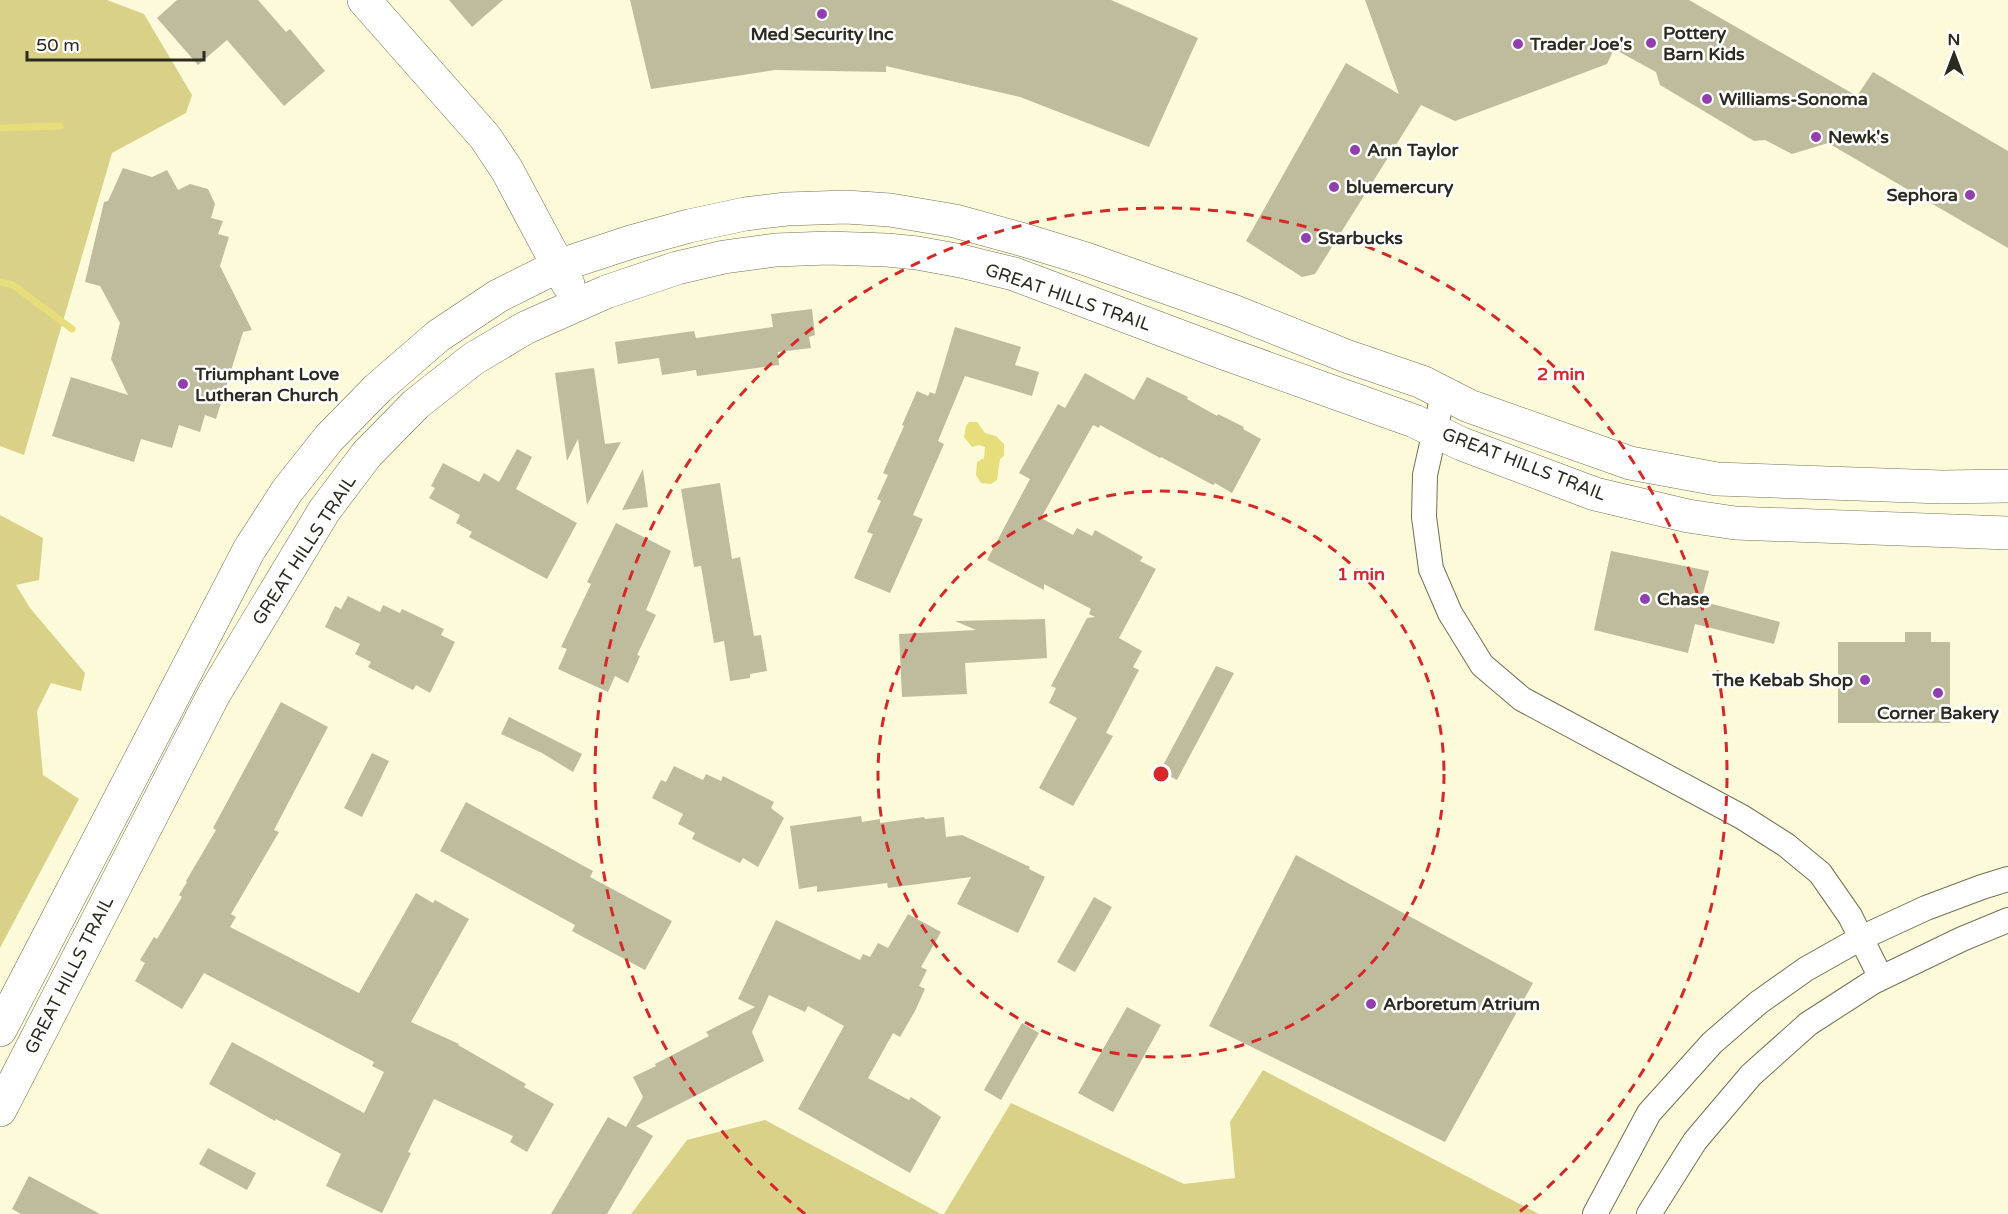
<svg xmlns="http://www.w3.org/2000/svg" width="2008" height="1214" viewBox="0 0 2008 1214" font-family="'Varela Round',sans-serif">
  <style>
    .green { fill: #d9d187 }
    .water { fill: #e8dd7b }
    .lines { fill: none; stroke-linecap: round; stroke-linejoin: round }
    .stream { stroke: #e8dd7b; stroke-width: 7 }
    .building { fill: #bfbc9e }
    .street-casing { stroke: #737055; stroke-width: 26 }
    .secondary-casing { stroke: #737055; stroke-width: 34 }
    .street { stroke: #fff; stroke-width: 24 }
    .secondary { stroke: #fff; stroke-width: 33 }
    .ring { fill: none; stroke: #d62828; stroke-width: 3; stroke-dasharray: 10 8 }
    .poi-dot { fill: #913fae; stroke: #fff; stroke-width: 2 }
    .labels { text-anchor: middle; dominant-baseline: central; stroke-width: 5; stroke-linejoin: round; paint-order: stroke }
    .poi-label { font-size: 18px; font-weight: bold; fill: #2c2b1f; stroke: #fff; text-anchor: start }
    .street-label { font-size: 18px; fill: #2c2b1f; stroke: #fff }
    .centre { fill: #d62828; stroke: #fff; stroke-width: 3 }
    .ring-label { font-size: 18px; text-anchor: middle; font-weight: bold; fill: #d62828; stroke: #fff; stroke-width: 5; stroke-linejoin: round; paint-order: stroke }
  </style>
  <rect width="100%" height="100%" fill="#fdfada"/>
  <path class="green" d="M 0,0 L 107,0 L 144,14 L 192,95 L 186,113 L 112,153 L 24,455 L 0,446 Z
    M 0,515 L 43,538 L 39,580 L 16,585 L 30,608 L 85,673 L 81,691 L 51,683 L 37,711 L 43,775 L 79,799 L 0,948 Z
    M 1263,1070 L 1539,1214 L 944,1214 L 1011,1103 L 1184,1184 L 1235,1178 L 1230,1122 Z
    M 765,1120 L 941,1214 L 631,1214 L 687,1140 Z"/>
  <path class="water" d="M 969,422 L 977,422 L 985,433 L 996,436 L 1004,444 L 1004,456 L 1000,459 L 997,480 L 991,484 L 981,483 L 976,475 L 977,462 L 984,458 L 985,447 L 979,445 L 972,447 L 964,437 L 966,426 Z"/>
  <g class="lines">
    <path class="stream" d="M 0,128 L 60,126
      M 0,282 L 13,285 L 72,329"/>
  </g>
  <path class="building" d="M 177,0 L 258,0 L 286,32 L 290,29 L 325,71 L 284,106 L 227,40 L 198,65 L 157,18 Z
    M 449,0 L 503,0 L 472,27 Z
    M 630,0 L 1111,0 L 1198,38 L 1149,147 L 1020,97 L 886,66 L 886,72 L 775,70 L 651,89 Z
    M 1365,0 L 1689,0 L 1857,96 L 1873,72 L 2008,151 L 2008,248 L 1828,143 L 1792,154 L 1765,140 L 1754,141 L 1660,85 L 1656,72 L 1614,49 L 1607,64 L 1455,121 L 1421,105 L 1315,274 L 1302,277 L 1246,241 L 1346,63 L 1399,94 Z
    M 123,168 L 152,177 L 167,170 L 178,190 L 190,184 L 208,189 L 215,204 L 211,218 L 223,221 L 218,234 L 229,237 L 220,266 L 252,330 L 243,332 L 216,419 L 205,415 L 200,432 L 179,425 L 172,448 L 141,439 L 134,462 L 52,436 L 71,377 L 128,395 L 111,359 L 120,323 L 100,286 L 85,282 L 104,202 L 108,201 Z
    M 812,309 L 815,335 L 809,337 L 811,348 L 778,352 L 779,365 L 697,376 L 696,370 L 662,375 L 659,358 L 618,364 L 615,342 L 694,331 L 696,338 L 773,327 L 771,314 Z
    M 955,327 L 1021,347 L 1015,365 L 1039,372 L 1032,396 L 965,376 L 938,441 L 944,444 L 913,515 L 923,519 L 890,593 L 854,578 L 873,534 L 867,532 L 881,501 L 877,499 L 888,475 L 883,473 L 904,426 L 902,425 L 917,391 L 928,396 L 930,392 L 935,394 Z
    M 594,368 L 605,444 L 621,442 L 587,505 L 578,439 L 567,461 L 555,373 Z
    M 1085,373 L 1134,400 L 1147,377 L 1188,397 L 1187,399 L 1217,416 L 1218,414 L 1244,427 L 1243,429 L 1261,439 L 1232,493 L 1215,483 L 1213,485 L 1161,457 L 1160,458 L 1100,425 L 1099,428 L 1093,425 L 1041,518 L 1073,535 L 1077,528 L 1092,536 L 1095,530 L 1143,557 L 1140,561 L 1156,569 L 1119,638 L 1142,651 L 1133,667 L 1139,670 L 1106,733 L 1113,736 L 1073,806 L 1039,788 L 1077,718 L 1049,703 L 1056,688 L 1051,686 L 1087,618 L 1095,617 L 1089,614 L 1091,609 L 1044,584 L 1044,590 L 987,560 L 1030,479 L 1019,473 L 1058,404 L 1065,408 Z
    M 517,449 L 532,457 L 516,489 L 577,523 L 547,579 L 469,537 L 472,532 L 456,523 L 460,515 L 429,498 L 435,488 L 431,486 L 443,463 L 479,482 L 484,473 L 499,482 Z
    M 643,469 L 648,507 L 622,510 Z
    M 720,483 L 732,559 L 740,557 L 754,636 L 761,635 L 767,671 L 750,674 L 750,678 L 730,681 L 724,641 L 714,643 L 701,566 L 694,567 L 681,489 Z
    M 616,523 L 671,551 L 646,610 L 656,615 L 637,655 L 640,656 L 628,683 L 615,676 L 608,692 L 558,669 L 567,649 L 561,647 L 591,584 L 587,582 Z
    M 1611,551 L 1709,571 L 1701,601 L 1780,622 L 1774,644 L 1695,624 L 1688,653 L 1594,630 Z
    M 348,596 L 380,612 L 383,605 L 400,613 L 402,609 L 444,629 L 441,635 L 455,642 L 430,693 L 416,685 L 413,690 L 368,667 L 371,662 L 355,654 L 360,644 L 325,627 L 335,606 L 341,609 Z
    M 1045,619 L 1047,658 L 965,663 L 967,694 L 902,697 L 899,634 L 976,630 L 955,621 Z
    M 1905,632 L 1931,632 L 1931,642 L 1950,642 L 1950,723 L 1838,723 L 1838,642 L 1905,642 Z
    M 1216,666 L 1234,673 L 1177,780 L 1160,771 Z
    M 281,702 L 328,727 L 274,830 L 279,832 L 231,914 L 236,917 L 230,927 L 359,993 L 416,893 L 433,903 L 435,900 L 469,919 L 411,1022 L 459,1044 L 458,1045 L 526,1084 L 524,1087 L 554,1104 L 527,1152 L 510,1142 L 513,1136 L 434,1099 L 408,1152 L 411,1153 L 382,1213 L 326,1186 L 341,1154 L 276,1119 L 275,1121 L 209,1084 L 232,1042 L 364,1113 L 384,1072 L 372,1066 L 374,1062 L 204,973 L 182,1009 L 135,981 L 145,963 L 140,960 L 154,937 L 157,939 L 182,897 L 179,895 L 187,882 L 186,881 L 216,830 L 213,828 Z
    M 509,717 L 582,754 L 573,772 L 542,753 L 501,734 Z
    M 372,753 L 389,761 L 362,817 L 344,808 Z
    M 674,766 L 703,780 L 706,774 L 721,781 L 723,776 L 774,802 L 771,808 L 784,818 L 758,867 L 743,858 L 740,863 L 692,839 L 695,833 L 678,824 L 683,814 L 652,798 L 661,780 L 666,782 Z
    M 466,802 L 593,871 L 590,877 L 672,921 L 645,970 L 572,931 L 575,925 L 440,851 Z
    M 861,816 L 862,822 L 880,819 L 880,823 L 924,817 L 925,819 L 944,817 L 946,837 L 962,835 L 1030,867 L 1029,869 L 1045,877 L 1018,933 L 957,904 L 971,877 L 888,888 L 887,883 L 817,892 L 817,886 L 799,889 L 790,826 Z
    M 1296,855 L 1533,983 L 1445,1142 L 1209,1026 Z
    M 1094,897 L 1112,907 L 1075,972 L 1057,962 Z
    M 908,914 L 941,932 L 921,967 L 927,970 L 919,986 L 925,989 L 915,1011 L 900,1037 L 893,1033 L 868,1078 L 909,1100 L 911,1097 L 941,1117 L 910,1173 L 798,1109 L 844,1026 L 808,1006 L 805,1012 L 769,995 L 752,1032 L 764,1061 L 636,1126 L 653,1136 L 607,1214 L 551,1214 L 608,1117 L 626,1127 L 643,1097 L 633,1077 L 656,1066 L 655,1064 L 709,1036 L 706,1032 L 755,1007 L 738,999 L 776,920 L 860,960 L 863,954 L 870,957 L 878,943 L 888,948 Z
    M 1127,1007 L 1161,1025 L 1113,1112 L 1078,1093 Z
    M 1022,1023 L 1039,1033 L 1001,1100 L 984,1090 Z
    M 208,1148 L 256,1173 L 247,1190 L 199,1164 Z
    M 29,1176 L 100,1214 L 21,1214 L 12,1209 Z"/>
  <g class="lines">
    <defs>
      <path id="street" d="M 1443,394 L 1425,475 L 1424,517 L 1431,569 L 1450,613 L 1482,665 L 1522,699 L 1742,817 L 1786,845 L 1820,873 L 1850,916 L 1881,978
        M 1595,1214 L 1649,1113 L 1712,1043 L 1758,1003 L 1806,969 L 1861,938 L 1926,908 L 1982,887 L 2008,879
        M 1649,1214 L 1695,1141 L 1751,1075 L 1808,1024 L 1873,982 L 1962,939 L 2008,920"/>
      <path id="secondary" d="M 364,0 L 485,137 L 507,170 L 568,284
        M 0,1030 L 249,550 L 287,491 L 329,438 L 378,388 L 438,336 L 498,296 L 558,266 L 631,242 L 689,226 L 745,214 L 787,209 L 846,207 L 890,210 L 955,221 L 1024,240 L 1086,259 L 1233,311 L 1346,356 L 1422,382 L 1469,406 L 1630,463 L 1717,479 L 1942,487 L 2008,486
        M 0,1110 L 214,694 L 324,511 L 367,454 L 416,404 L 473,359 L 525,328 L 606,292 L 677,268 L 724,257 L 776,250 L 828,248 L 887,250 L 917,253 L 961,261 L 1014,274 L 1224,353 L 1414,421 L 1462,444 L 1595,494 L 1688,516 L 1735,523 L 2008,533"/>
    </defs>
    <use href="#street" class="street-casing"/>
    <use href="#secondary" class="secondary-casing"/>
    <use href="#street" class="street"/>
    <use href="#secondary" class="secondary"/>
  </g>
  <g class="ring">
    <circle cx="1161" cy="774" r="283"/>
    <path d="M805 1214A566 566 0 1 1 1517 1214"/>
  </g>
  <g class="poi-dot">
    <circle cx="822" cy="14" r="6"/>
    <circle cx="1651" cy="43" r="6"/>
    <circle cx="1518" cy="44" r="6"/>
    <circle cx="1707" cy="99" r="6"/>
    <circle cx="1816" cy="137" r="6"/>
    <circle cx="1355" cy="150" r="6"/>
    <circle cx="1334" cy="187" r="6"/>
    <circle cx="1970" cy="195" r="6"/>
    <circle cx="1306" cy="238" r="6"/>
    <circle cx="183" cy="384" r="6"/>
    <circle cx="1645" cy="599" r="6"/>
    <circle cx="1865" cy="680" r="6"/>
    <circle cx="1938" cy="693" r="6"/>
    <circle cx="1371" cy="1004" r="6"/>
  </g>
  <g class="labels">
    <g class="poi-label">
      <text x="1663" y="33">Pottery<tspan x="1663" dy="21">Barn Kids</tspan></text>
      <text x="822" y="34" text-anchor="middle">Med Security Inc</text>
      <text x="1530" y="44">Trader Joe's</text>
      <text x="1719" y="99">Williams-Sonoma</text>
      <text x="1828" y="137">Newk's</text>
      <text x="1367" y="150">Ann Taylor</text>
      <text x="1346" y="187">bluemercury</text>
      <text x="1958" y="195" text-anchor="end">Sephora</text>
      <text x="1318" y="238">Starbucks</text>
      <text x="195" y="374">Triumphant Love<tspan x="195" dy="21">Lutheran Church</tspan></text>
      <text x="1657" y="599">Chase</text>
      <text x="1853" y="680" text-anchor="end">The Kebab Shop</text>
      <text x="1938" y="713" text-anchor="middle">Corner Bakery</text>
      <text x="1383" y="1004">Arboretum Atrium</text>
    </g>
    <g class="street-label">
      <text transform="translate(1068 297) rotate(19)">GREAT HILLS TRAIL</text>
      <text transform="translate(1524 464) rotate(21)">GREAT HILLS TRAIL</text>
      <text transform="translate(304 550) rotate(-57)">GREAT HILLS TRAIL</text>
      <text transform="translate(69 975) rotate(-63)">GREAT HILLS TRAIL</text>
    </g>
  </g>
  <circle cx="1161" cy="774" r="9" class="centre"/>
  <g class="ring-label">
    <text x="1561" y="380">2 min</text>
    <text x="1361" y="580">1 min</text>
  </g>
  <g transform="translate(1954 54)" stroke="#ffffff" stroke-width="4.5" paint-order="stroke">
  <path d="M0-4.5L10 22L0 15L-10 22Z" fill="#2c2b1f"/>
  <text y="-9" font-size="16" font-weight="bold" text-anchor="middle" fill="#2c2b1f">N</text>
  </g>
  <path d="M27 51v9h177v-9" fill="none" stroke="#2c2b1f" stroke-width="3"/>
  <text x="36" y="51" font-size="18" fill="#2c2b1f" stroke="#ffffff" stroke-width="4.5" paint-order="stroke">50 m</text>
</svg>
